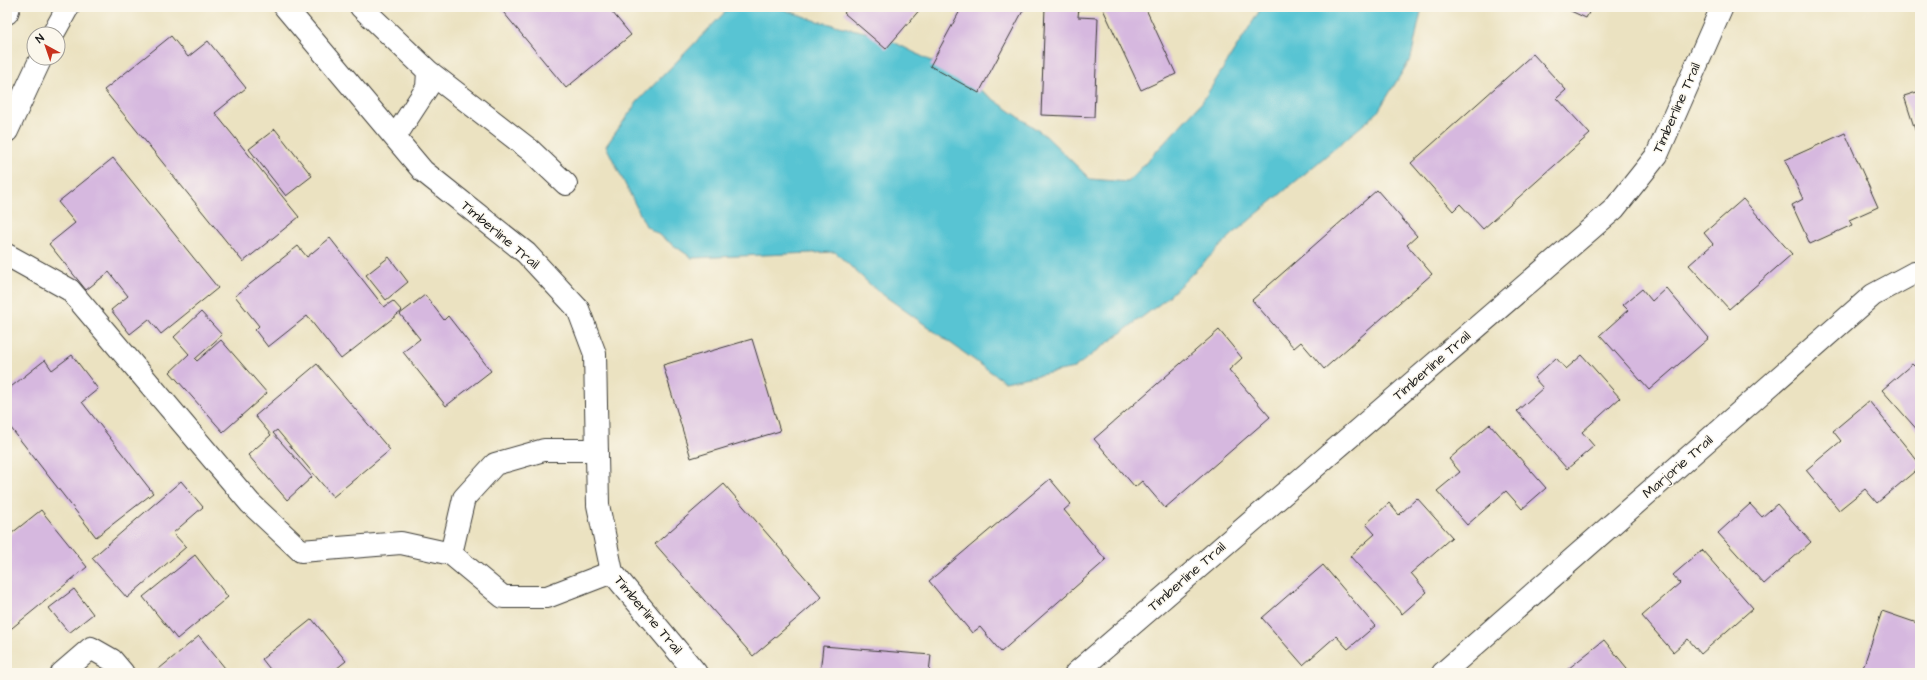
<svg xmlns="http://www.w3.org/2000/svg" width="1927" height="680" viewBox="0 0 1927 680" font-family="'Architects Daughter',sans-serif">
  <style>
    .water { fill: #59c4d3; stroke: #3a7078 }
    .building { fill: #d6b8df }
    .lines { fill: none; stroke-linecap: round; stroke-linejoin: round }
    .minor-casing { stroke: #3b3a35; stroke-width: 24 }
    .minor { stroke: #fff; stroke-width: 22 }
    .labels { text-anchor: middle; dominant-baseline: central; stroke-width: 3; stroke-linejoin: round; paint-order: stroke }
    .street-label { font-size: 14px; fill: #1c1c1c; stroke: #fbf7ec }
  </style>
  <rect width="100%" height="100%" fill="#fbf7ec"/>
  <filter id="ink" filterUnits="userSpaceOnUse"><feTurbulence type="fractalNoise" baseFrequency=".025" numOctaves="2"/><feDisplacementMap in="SourceGraphic" scale="8" xChannelSelector="R" yChannelSelector="G"/><feConvolveMatrix kernelMatrix="1 2 1 2 8 2 1 2 1" color-interpolation-filters="sRGB"/></filter>
  <filter id="wash" filterUnits="userSpaceOnUse"><feTurbulence type="fractalNoise" baseFrequency=".012" numOctaves="4" result="noise"/><feDisplacementMap in="SourceGraphic" scale="16" xChannelSelector="R" yChannelSelector="G"/><feGaussianBlur stdDeviation="0.9" result="paint"/><feColorMatrix in="noise" values="0 0 0 0 0 0 0 0 0 0 0 0 0 0 0 0 0 1.4 0 .05"/><feComposite in="paint" operator="in"/></filter>
  <g filter="url(#wash)">
    <rect width="100%" height="100%" fill="#ebe2c1"/>
    <path class="water" d="M 730,7 L 780,8 L 817,21 L 882,36 L 960,76 L 1046,136 L 1090,179 L 1128,182 L 1202,102 L 1262,7 L 1422,7 L 1411,58 L 1377,113 L 1233,234 L 1165,300 L 1074,368 L 1005,382 L 875,289 L 835,252 L 692,258 L 646,226 L 606,146 L 638,101 Z"/>
    <g id="blocks">
      <path class="building" d="M 499,7 L 608,7 L 631,35 L 566,88 Z
        M 849,7 L 922,7 L 886,49 L 844,13 Z
        M 962,7 L 1025,7 L 979,93 L 930,66 Z
        M 1045,7 L 1079,7 L 1078,17 L 1098,18 L 1094,117 L 1041,115 Z
        M 1102,7 L 1145,7 L 1176,74 L 1141,90 Z
        M 1562,7 L 1592,7 L 1586,18 Z
        M 171,36 L 188,57 L 208,41 L 246,88 L 215,113 L 299,217 L 243,262 L 104,90 Z
        M 1533,54 L 1566,90 L 1557,98 L 1590,134 L 1483,229 L 1460,204 L 1453,211 L 1411,163 Z
        M 1920,91 L 1920,145 L 1904,96 Z
        M 275,129 L 312,176 L 286,196 L 249,149 Z
        M 1845,133 L 1878,207 L 1849,220 L 1852,225 L 1810,244 L 1792,205 L 1803,199 L 1785,160 Z
        M 113,158 L 218,288 L 161,334 L 149,319 L 130,334 L 111,310 L 128,296 L 109,272 L 86,290 L 49,244 L 75,223 L 58,202 Z
        M 1377,190 L 1417,236 L 1407,245 L 1432,274 L 1324,369 L 1301,342 L 1294,348 L 1252,300 Z
        M 1743,199 L 1792,254 L 1729,309 L 1689,265 L 1713,244 L 1704,233 Z
        M 330,238 L 384,307 L 393,301 L 402,311 L 341,359 L 307,316 L 268,347 L 255,330 L 259,326 L 235,296 L 298,246 L 307,257 Z
        M 389,257 L 408,282 L 386,300 L 366,275 Z
        M 1666,288 L 1709,338 L 1649,390 L 1600,335 L 1628,310 L 1623,305 L 1642,289 L 1652,301 Z
        M 425,295 L 444,320 L 448,316 L 491,371 L 446,406 L 403,352 L 420,339 L 400,314 Z
        M 201,312 L 222,335 L 195,359 L 197,361 L 221,340 L 267,393 L 223,432 L 170,372 L 189,354 L 174,337 Z
        M 1219,330 L 1242,358 L 1229,370 L 1270,417 L 1165,508 L 1142,481 L 1135,487 L 1094,439 Z
        M 752,339 L 780,431 L 691,458 L 663,365 Z
        M 72,355 L 98,389 L 82,402 L 153,493 L 96,537 L 7,423 L 7,390 L 45,360 L 52,370 Z
        M 1582,355 L 1620,398 L 1582,432 L 1594,446 L 1567,469 L 1517,411 L 1543,388 L 1534,378 L 1556,358 L 1566,369 Z
        M 1920,360 L 1920,433 L 1882,390 L 1912,364 L 1914,366 Z
        M 317,364 L 390,450 L 333,497 L 277,430 L 273,433 L 312,477 L 287,500 L 248,455 L 271,435 L 255,416 Z
        M 1869,401 L 1920,464 L 1920,467 L 1877,503 L 1865,489 L 1839,510 L 1806,470 L 1841,441 L 1833,431 Z
        M 1490,424 L 1546,488 L 1522,509 L 1506,491 L 1467,525 L 1437,491 L 1460,472 L 1449,459 Z
        M 1050,479 L 1071,504 L 1064,510 L 1106,560 L 1001,652 L 980,627 L 972,633 L 929,581 Z
        M 181,481 L 203,507 L 173,533 L 186,547 L 127,598 L 92,558 Z
        M 724,484 L 822,597 L 753,656 L 655,544 Z
        M 1417,498 L 1452,537 L 1411,573 L 1427,592 L 1402,614 L 1350,556 L 1375,534 L 1366,524 L 1389,503 L 1399,515 Z
        M 1750,504 L 1762,517 L 1777,504 L 1811,542 L 1764,584 L 1718,533 Z
        M 41,510 L 87,567 L 7,632 L 7,537 Z
        M 1702,550 L 1753,608 L 1701,654 L 1688,639 L 1673,652 L 1642,616 L 1680,583 L 1673,575 Z
        M 195,555 L 228,597 L 177,639 L 143,597 Z
        M 1323,565 L 1375,626 L 1348,649 L 1336,636 L 1303,665 L 1262,618 Z
        M 74,589 L 93,614 L 69,633 L 49,608 Z
        M 1882,611 L 1920,624 L 1920,673 L 1878,673 L 1863,668 Z
        M 312,619 L 346,661 L 331,673 L 273,673 L 262,659 Z
        M 199,636 L 229,673 L 154,673 Z
        M 1604,640 L 1631,673 L 1563,673 Z
        M 823,646 L 931,655 L 929,672 L 820,673 Z"/>
    </g>
  </g>
  <g filter="url(#ink)">
    <use href="#blocks" fill-opacity="0" stroke="#3b3a35" stroke-width="1"/>
    <g class="lines">
      <defs>
        <path id="minor" d="M 285,7 L 423,171 L 526,253 L 578,309 L 595,354 L 598,505 L 612,572 L 696,673
          M 361,7 L 428,71 L 427,88 L 395,137
          M 7,13 L 9,7
          M 53,34 L 68,7
          M 428,71 L 530,150 L 566,184
          M 7,131 L 41,58
          M 7,255 L 70,290 L 250,503 L 301,551 L 401,543 L 451,554 L 503,597 L 547,597 L 612,572
          M 451,554 L 464,498 L 495,464 L 544,450 L 597,450
          M 62,673 L 91,648 L 112,660 L 123,673
          M 1076,673 L 1614,209 L 1657,155 L 1722,7
          M 1443,673 L 1873,295 L 1914,273 L 1920,272"/>
      </defs>
      <use href="#minor" class="minor-casing"/>
      <use href="#minor" class="minor"/>
    </g>
  </g>
  <g class="labels">
    <g class="street-label">
      <text transform="translate(1677 108) rotate(-66)">Timberline Trail</text>
      <text transform="translate(500 235) rotate(40)">Timberline Trail</text>
      <text transform="translate(1432 366) rotate(-41)">Timberline Trail</text>
      <text transform="translate(1678 467) rotate(-41)">Marjorie Trail</text>
      <text transform="translate(1187 577) rotate(-41)">Timberline Trail</text>
      <text transform="translate(648 615) rotate(50)">Timberline Trail</text>
    </g>
  </g>
  <rect width="1927" height="680" fill="none" stroke="#fbf7ec" stroke-width="24"/>
  <g transform="translate(46 46) rotate(320)"><circle r="19" fill="#fbf7ec" stroke="#a29f99"/>
  <path d="M0-3L7 15L0 10L-7 15Z" fill="#c8321e"/>
  <text y="-6" font-size="11" font-weight="bold" text-anchor="middle" fill="#1c1c1c">N</text>
  </g>
</svg>
